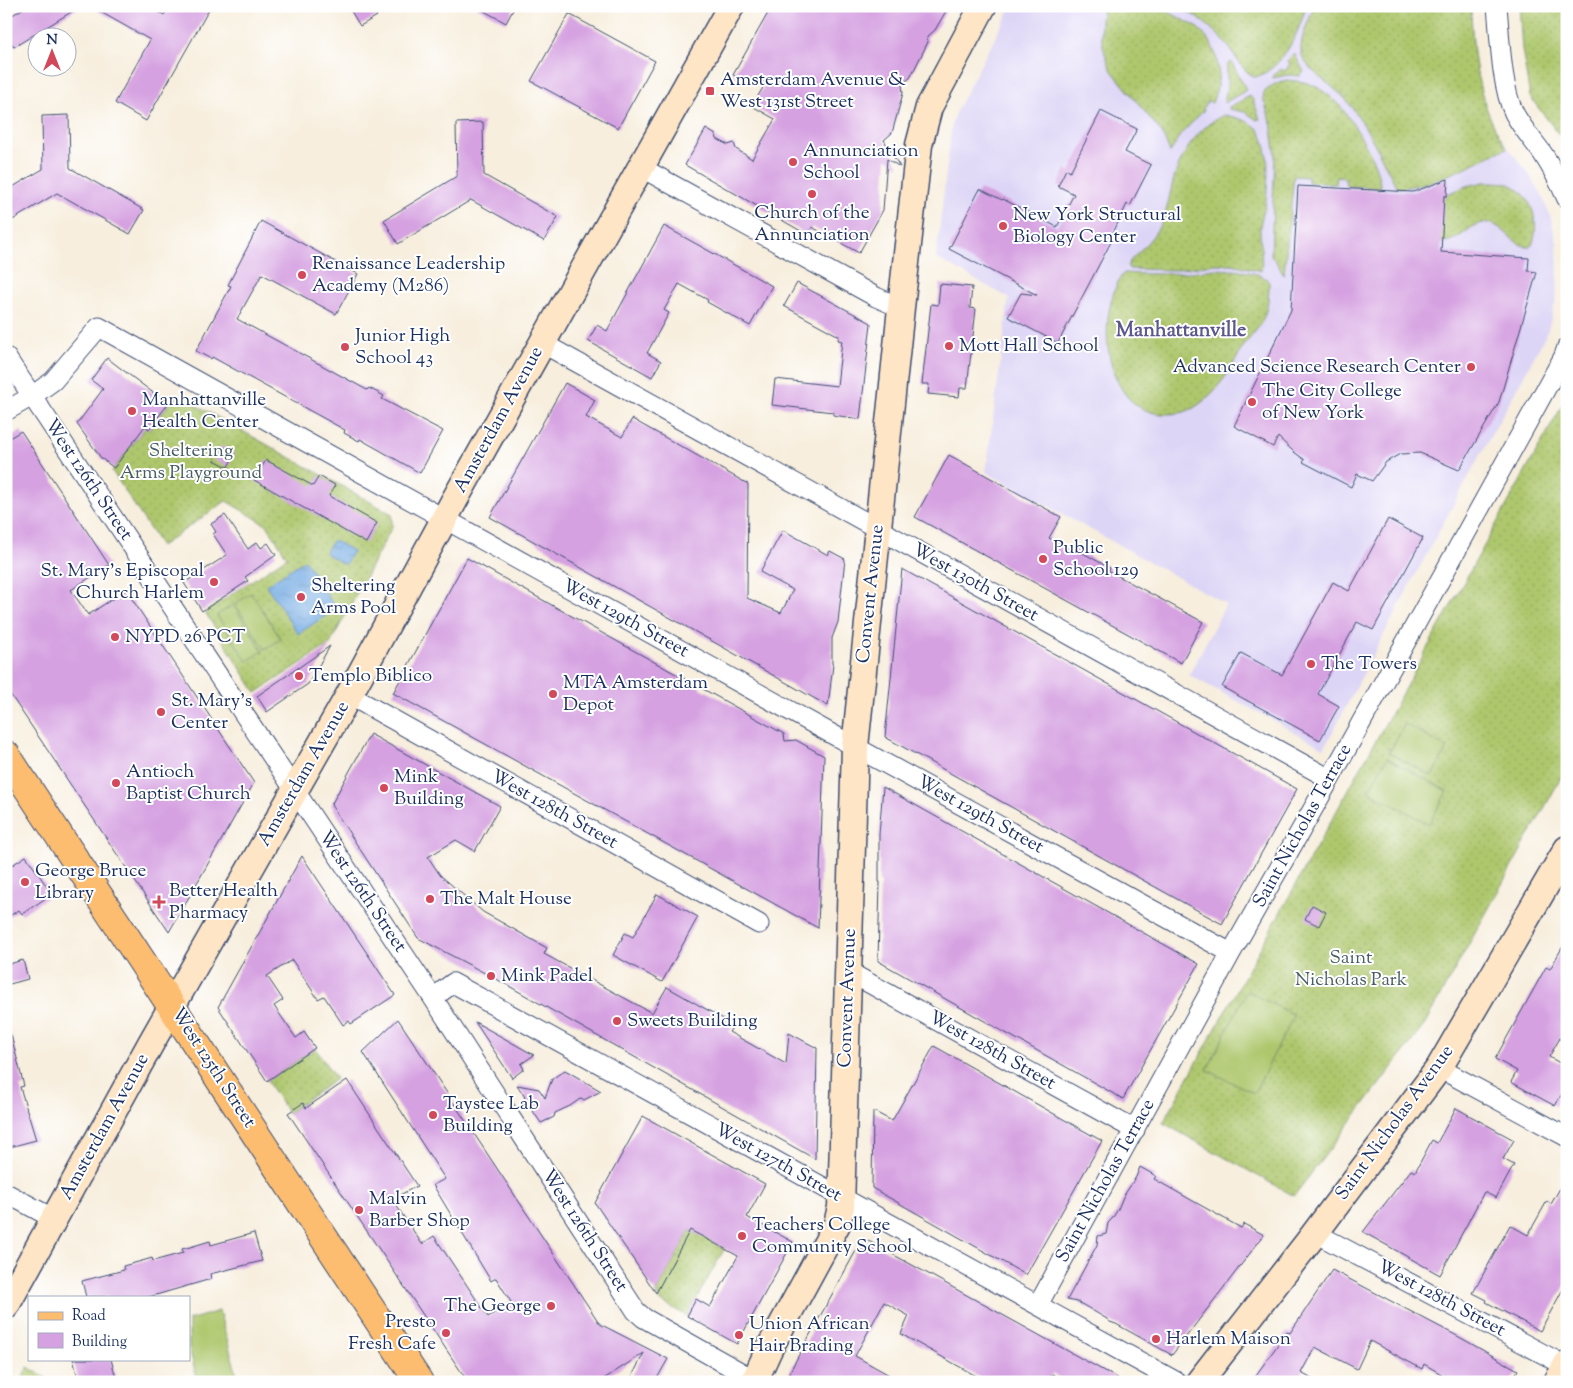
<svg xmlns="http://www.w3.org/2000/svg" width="1573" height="1388" viewBox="0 0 1573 1388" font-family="'Sorts Mill Goudy',serif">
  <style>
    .built { fill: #ddd5f6 }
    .grass { fill: url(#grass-dots); stroke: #647b66 }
    .garden { fill: #aec76d; stroke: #647b66 }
    .water { fill: url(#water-ripples); stroke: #486da0 }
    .building { fill: #d5a1e1 }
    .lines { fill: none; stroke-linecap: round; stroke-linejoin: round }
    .street-casing { stroke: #3c4c71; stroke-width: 21 }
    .secondary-casing { stroke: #3c4c71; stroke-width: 29 }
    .primary-casing { stroke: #3c4c71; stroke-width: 30 }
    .street { stroke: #fff; stroke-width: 19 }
    .secondary { stroke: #fee5c5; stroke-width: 26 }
    .primary { stroke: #fcbd6f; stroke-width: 28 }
    .poi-dot { fill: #d1495b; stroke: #fff; stroke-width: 2 }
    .labels { text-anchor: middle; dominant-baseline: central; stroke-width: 4; stroke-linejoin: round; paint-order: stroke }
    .poi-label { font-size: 19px; fill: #1b2f5e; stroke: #fff; text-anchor: start }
    .street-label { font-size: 19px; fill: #1b2f5e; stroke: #fff }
    .park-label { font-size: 19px; fill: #475d62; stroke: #fff }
    .neighbourhood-label { font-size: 20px; font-weight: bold; fill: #5c578c; stroke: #fff }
  </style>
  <defs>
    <pattern id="grass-dots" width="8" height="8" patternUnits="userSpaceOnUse" patternTransform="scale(1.25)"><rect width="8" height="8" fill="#aec76d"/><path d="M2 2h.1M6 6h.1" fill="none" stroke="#95ab61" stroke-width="1.8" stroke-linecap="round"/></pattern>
    <pattern id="water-ripples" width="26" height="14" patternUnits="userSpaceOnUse" patternTransform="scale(1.25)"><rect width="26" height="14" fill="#74abe3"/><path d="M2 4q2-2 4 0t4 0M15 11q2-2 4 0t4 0" fill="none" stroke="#5e8cbb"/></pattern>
  </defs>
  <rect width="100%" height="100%" fill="#fff"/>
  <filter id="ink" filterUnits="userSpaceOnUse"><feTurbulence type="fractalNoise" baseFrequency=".02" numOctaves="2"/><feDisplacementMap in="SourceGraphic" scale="10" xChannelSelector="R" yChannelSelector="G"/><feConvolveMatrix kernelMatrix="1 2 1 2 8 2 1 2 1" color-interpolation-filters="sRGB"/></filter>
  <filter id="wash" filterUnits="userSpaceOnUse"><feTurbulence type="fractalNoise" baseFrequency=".0096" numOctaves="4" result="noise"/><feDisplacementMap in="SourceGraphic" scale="20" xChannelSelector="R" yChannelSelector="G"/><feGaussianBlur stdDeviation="1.12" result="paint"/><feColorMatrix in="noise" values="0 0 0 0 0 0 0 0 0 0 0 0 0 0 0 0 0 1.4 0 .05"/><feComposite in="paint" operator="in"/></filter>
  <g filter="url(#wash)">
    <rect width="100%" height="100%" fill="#f7eedd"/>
    <path class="built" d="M 1012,6 L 1471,6 L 1475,57 L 1481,95 L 1485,107 L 1499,136 L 1529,174 L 1542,196 L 1550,215 L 1557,243 L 1558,278 L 1556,300 L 1547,333 L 1419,568 L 1324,748 L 1189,675 L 1226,604 L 986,472 L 1009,298 L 936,258 L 952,123 L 955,113 Z"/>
    <path class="grass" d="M 1103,6 L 1157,6 L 1197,27 L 1210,41 L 1216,55 L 1219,75 L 1216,92 L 1212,103 L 1208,101 L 1203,108 L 1204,110 L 1181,134 L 1170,153 L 1162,133 L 1112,71 C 1102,51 1098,28 1103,6 Z
      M 1177,6 L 1306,6 C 1299,33 1283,68 1256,77 C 1242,73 1236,55 1227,45 C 1214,29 1196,15 1177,6 Z
      M 1314,6 L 1471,6 C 1472,55 1478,107 1507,148 C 1473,163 1435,186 1397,188 C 1382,159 1368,127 1347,101 C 1334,85 1303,70 1301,51 C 1300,36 1310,20 1314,6 Z
      M 1519,6 L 1567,6 L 1567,145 L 1530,97 L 1522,49 Z
      M 1294,53 L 1304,72 L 1300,76 L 1287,75 L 1273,78 L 1272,77 L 1281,69 L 1285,71 L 1290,64 L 1288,61 Z
      M 1230,62 L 1232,63 L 1246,89 L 1245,91 L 1224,103 L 1227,85 L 1227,66 Z
      M 1287,80 C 1297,81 1309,82 1317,87 C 1325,92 1333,98 1339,105 C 1353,121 1381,166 1380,188 L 1346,186 L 1345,178 L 1337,177 L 1336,184 L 1308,182 L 1308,177 L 1294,176 L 1284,274 L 1271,255 L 1275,151 L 1271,122 L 1263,98 L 1264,92 L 1276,83 Z
      M 1250,96 L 1253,100 L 1260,119 L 1257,120 L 1245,112 L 1229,109 L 1229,107 Z
      M 1225,115 C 1237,118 1248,120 1257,128 C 1272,143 1268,187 1265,207 C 1263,214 1260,222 1260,229 C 1260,238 1263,266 1261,271 L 1232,264 L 1214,264 L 1175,270 L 1129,269 L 1128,266 L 1130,261 C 1142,248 1156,236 1163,219 C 1168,208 1169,195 1173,182 C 1179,157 1200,123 1225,115 Z
      M 1484,182 C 1491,182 1498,182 1505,183 C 1530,188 1542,223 1532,245 L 1528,247 C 1511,244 1504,225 1488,223 C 1467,221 1462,246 1437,241 L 1442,196 L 1467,186 Z
      M 1214,269 C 1228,270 1259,270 1269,281 C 1269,298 1268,313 1258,328 C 1252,336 1245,343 1240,352 C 1230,373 1208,405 1184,412 C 1177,414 1169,414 1162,414 C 1114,411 1102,349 1109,311 C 1112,298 1115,283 1124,273 C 1154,275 1184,274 1214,269 Z
      M 176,394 L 392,514 L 392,527 L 330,644 L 256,693 L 205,612 L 287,557 L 267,525 L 226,501 L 161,546 L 112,471 L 145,428 L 149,430 Z
      M 1567,397 L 1567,767 L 1423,1027 L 1294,1196 L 1163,1123 Z
      M 315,1048 L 336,1079 L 288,1113 L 267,1081 Z
      M 690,1230 L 725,1248 L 687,1316 L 660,1301 L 656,1293 Z
      M 28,1367 L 53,1382 L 20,1382 Z"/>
    <path class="garden" d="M 251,593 L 281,639 L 265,649 L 235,604 Z
      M 233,605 L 263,651 L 247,661 L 217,615 Z
      M 1405,724 L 1447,748 L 1432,776 L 1389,753 Z
      M 1387,758 L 1447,791 L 1429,824 L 1368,791 Z
      M 1247,991 L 1294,1015 L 1254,1093 L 1207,1070 Z
      M 219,1311 L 237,1375 L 213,1382 L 198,1382 L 189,1348 L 189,1320 Z"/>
    <path class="water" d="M 333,540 L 353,551 L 345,565 L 325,553 Z
      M 305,560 L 336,609 L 298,634 L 266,585 Z"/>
    <g id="blocks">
      <path class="building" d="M 27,6 L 81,6 L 14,47 L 6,35 L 6,19 Z
        M 90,6 L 148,6 L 164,15 L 169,6 L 211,6 L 146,121 L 115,103 L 150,40 Z
        M 348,6 L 370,6 L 377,16 L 360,26 Z
        M 475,6 L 515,6 L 506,23 Z
        M 772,6 L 949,6 L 935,30 L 927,37 L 928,42 L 910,78 L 902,84 L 903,93 L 892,133 L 884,140 L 900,167 L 887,159 L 883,210 L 859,253 L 812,227 L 808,235 L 685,165 L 706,129 L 716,135 L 717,139 L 728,145 L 734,143 L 736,149 L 752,159 L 775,119 L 752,106 L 767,81 L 745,82 L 733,75 Z
        M 569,14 L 655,61 L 618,128 L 531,81 Z
        M 1101,111 L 1137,129 L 1125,152 L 1151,165 L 1130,206 L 1127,204 L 1110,239 L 1112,240 L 1058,343 L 1008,317 L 1021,293 L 1037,295 L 949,249 L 980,189 L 1002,200 L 1003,199 L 1057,227 L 1074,194 L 1058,186 L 1066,169 L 1070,172 Z
        M 69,115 L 70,168 L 144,210 L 130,234 L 57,193 L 6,224 L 6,191 L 43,169 L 42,116 Z
        M 483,122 L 484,175 L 558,217 L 544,241 L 471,200 L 398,244 L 384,220 L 457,176 L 456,123 Z
        M 1448,179 L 1447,196 L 1444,196 L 1441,252 L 1529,258 L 1528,271 L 1537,272 L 1499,402 L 1459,470 L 1420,453 L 1400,454 L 1386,462 L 1372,481 L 1357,474 L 1351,487 L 1303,462 L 1305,460 L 1294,452 L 1278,437 L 1273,447 L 1234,426 L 1291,310 L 1298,186 L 1413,192 Z
        M 261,221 L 358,274 L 336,314 L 262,274 L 237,319 L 367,390 L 369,388 L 384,396 L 382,399 L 443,431 L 420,473 L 360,439 L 359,441 L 344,433 L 345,430 L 212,357 L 211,359 L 196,351 L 231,286 L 228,285 Z
        M 664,226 L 772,286 L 750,326 L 707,302 L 708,300 L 679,284 L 664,310 L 669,313 L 647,353 L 661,361 L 652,377 L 588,341 L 597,325 L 607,331 Z
        M 797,283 L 871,323 L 860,419 L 833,415 L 833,412 L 772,405 L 775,379 L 837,386 L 842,341 L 838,340 L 839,336 L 784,306 Z
        M 940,284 L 972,287 L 970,308 L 976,309 L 967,388 L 960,388 L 959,397 L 928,394 L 929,384 L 922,384 L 931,304 L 938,305 Z
        M 107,358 L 168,404 L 149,429 L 145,426 L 114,468 L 101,458 L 77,424 L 103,389 L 91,380 Z
        M 565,383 L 595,400 L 586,417 L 622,437 L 632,419 L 748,484 L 747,598 L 781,613 L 793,590 L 760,572 L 783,530 L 828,555 L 830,551 L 845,559 L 838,622 L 832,638 L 832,664 L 833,665 L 828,706 L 490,517 Z
        M 21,431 L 109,565 L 71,590 L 88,615 L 126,590 L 254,783 L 169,932 L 6,688 L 6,440 Z
        M 222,446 L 235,453 L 228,467 L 214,460 Z
        M 949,455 L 1061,517 L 1049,538 L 1073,551 L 1074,548 L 1110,568 L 1109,571 L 1203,622 L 1181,663 L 915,517 Z
        M 266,460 L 313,486 L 319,476 L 335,485 L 329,496 L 377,523 L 366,543 L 254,480 Z
        M 225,515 L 248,549 L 257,542 L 261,548 L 268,543 L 276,555 L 245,577 L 248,581 L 202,611 L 184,583 L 227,555 L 213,534 L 216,532 L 211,524 Z
        M 1388,519 L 1423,538 L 1373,630 L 1357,622 L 1318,694 L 1339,706 L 1320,740 L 1222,687 L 1241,653 L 1282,675 L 1333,582 L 1349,591 Z
        M 467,558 L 784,734 L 785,741 L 796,740 L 824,756 L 818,928 L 393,693 Z
        M 902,569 L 1297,789 L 1222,924 L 885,737 Z
        M 330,646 L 308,684 L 267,712 L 257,696 Z
        M 370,734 L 500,806 L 475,851 L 456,840 L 428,857 L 440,875 L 483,912 L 547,948 L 544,954 L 652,1013 L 667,987 L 734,1025 L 729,1032 L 786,1064 L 789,1033 L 817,1048 L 815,1159 L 500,981 L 418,938 L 331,805 Z
        M 883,787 L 1199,964 L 1123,1099 L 878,961 L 880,882 L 879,882 L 879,834 Z
        M 26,856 L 52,894 L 22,914 L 19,910 L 6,918 L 6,869 Z
        M 302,856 L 395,995 L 351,1024 L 349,1021 L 343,1025 L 324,996 L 318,999 L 292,960 L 267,976 L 283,1000 L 274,1006 L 296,1038 L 304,1032 L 315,1048 L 267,1081 L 218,1007 Z
        M 657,894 L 698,917 L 662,982 L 613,955 L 625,933 L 633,937 Z
        M 1312,905 L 1326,912 L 1319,926 L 1305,919 Z
        M 1567,939 L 1567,1026 L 1549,1057 L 1567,1067 L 1567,1085 L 1555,1106 L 1511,1082 L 1517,1071 L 1495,1059 L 1546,967 L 1550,969 Z
        M 23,960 L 28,979 L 6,985 L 6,965 Z
        M 398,1019 L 600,1324 L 668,1359 L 655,1382 L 629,1382 L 644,1353 L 599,1382 L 468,1382 L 288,1113 L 303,1103 L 306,1108 L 347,1080 L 417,1186 L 392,1199 L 422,1244 L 434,1236 L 488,1317 L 511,1302 L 496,1278 L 491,1281 L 433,1185 L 445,1179 L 363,1052 Z
        M 475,1022 L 534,1055 L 521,1064 L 524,1069 L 512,1078 Z
        M 6,1035 L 11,1035 L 24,1086 L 20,1087 L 36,1140 L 6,1148 Z
        M 934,1046 L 1102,1141 L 1026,1275 L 872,1188 L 873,1111 L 892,1121 Z
        M 565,1070 L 601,1091 L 584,1100 L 580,1099 L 570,1106 L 555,1113 L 554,1117 L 541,1123 L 524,1098 L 525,1097 L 517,1085 L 539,1089 L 545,1098 L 552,1079 Z
        M 1456,1108 L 1514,1140 L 1503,1159 L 1514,1165 L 1496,1198 L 1484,1192 L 1440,1275 L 1363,1232 L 1411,1170 L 1415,1172 L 1432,1140 L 1437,1143 Z
        M 643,1116 L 765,1184 L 747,1217 L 793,1242 L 737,1344 L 687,1316 L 696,1299 L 710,1307 L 738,1256 L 690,1230 L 656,1293 L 595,1203 Z
        M 1140,1167 L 1156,1176 L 1154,1179 L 1241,1228 L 1244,1224 L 1264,1235 L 1172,1355 L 1116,1324 L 1110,1322 L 1107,1319 L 1078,1302 L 1067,1300 L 1097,1245 L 1098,1236 L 1106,1234 L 1108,1223 L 1112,1219 L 1118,1209 L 1123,1197 L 1136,1177 Z
        M 1567,1176 L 1567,1282 L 1540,1331 L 1486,1302 L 1487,1300 L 1473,1293 L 1510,1225 L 1528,1235 L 1547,1201 L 1551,1204 Z
        M 254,1233 L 262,1261 L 210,1274 L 211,1279 L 149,1297 L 86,1297 L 82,1281 L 124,1270 L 123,1266 L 142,1261 L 152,1258 L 153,1261 L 183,1253 L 182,1249 L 190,1247 L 210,1241 L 211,1245 Z
        M 863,1238 L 914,1266 L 1124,1382 L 1067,1382 L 1052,1374 L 1048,1382 L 987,1382 L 901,1334 L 909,1316 L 884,1302 L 855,1356 L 902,1382 L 806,1382 L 789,1373 Z
        M 1332,1270 L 1461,1338 L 1518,1370 L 1511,1382 L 1455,1382 L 1424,1364 L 1422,1369 L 1370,1341 L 1357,1369 L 1315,1347 L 1301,1373 L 1318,1382 L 1251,1382 L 1287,1332 L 1290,1333 Z
        M 73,1359 L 111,1359 L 117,1382 L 79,1382 Z"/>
    </g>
  </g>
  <g filter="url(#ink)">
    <use href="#blocks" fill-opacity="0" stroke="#3c4c71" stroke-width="1"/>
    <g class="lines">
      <defs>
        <path id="street" d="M 1497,6 C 1500,37 1501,86 1514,113 C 1522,128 1533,140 1543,154 C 1552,168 1560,183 1567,199
          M 642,168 L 876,297 L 901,308
          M 542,343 L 1330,779
          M 6,357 L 433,998 L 636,1311 L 644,1318 L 758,1382
          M 6,411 L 32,396 L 53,381 L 99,327 L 830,733 L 1231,953
          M 349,695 L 759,924
          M 849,972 L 1135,1130
          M 433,998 L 453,983 L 1177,1382
          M 1439,1068 L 1567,1137
          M 6,1193 L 54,1219
          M 1315,1233 L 1566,1366
          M 1038,1305 L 1231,953 L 1330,779 L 1564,356 L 1567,347"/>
        <path id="secondary" d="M 6,1306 L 151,1043 L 349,695 L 454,501 L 731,6
          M 754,1382 L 769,1349 L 837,1224 L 841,1207 L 855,747 L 901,308 L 919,145 L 929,107 L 983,6
          M 1199,1382 L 1309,1241 L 1439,1068 L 1567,849
          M 1557,1382 L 1567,1364"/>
        <path id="primary" d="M 6,755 L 419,1382"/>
      </defs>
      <use href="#street" class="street-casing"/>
      <use href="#secondary" class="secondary-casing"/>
      <use href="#primary" class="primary-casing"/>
      <use href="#street" class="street"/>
      <use href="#secondary" class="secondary"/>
      <use href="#primary" class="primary"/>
    </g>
  </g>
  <g class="poi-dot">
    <rect x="705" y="86" width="10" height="10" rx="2.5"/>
    <circle cx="793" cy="162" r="5"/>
    <circle cx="812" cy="194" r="5"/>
    <circle cx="1003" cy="226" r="5"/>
    <circle cx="302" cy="275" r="5"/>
    <circle cx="949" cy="346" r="5"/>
    <circle cx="345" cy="347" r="5"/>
    <circle cx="1471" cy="367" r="5"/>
    <circle cx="1252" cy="402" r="5"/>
    <circle cx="132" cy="411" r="5"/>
    <circle cx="1043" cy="559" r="5"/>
    <circle cx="214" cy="582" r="5"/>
    <circle cx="301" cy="597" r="5"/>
    <circle cx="115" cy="637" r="5"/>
    <circle cx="1311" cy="664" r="5"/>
    <circle cx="299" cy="676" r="5"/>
    <circle cx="553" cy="694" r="5"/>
    <circle cx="161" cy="712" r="5"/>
    <circle cx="116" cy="783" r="5"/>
    <circle cx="384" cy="788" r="5"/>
    <circle cx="25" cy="882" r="5"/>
    <circle cx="430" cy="899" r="5"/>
    <path d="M156.5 894.5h5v5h5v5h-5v5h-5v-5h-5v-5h5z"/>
    <circle cx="491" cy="976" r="5"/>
    <circle cx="617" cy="1021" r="5"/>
    <circle cx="433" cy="1115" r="5"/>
    <circle cx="359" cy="1210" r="5"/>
    <circle cx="742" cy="1236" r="5"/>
    <circle cx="551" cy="1306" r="5"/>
    <circle cx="446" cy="1333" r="5"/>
    <circle cx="739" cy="1335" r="5"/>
    <circle cx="1156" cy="1339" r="5"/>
  </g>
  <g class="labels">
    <g class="poi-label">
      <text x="720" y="80">Amsterdam Avenue &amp;<tspan x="720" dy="22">West 131st Street</tspan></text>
      <text x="803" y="151">Annunciation<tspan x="803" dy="22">School</tspan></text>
      <text x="812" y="213" text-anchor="middle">Church of the<tspan x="812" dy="22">Annunciation</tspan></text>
      <text x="1013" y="215">New York Structural<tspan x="1013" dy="22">Biology Center</tspan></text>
      <text x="312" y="264">Renaissance Leadership<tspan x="312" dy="22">Academy (M286)</tspan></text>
      <text x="355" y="336">Junior High<tspan x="355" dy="22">School 43</tspan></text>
      <text x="959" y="346">Mott Hall School</text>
      <text x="1461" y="367" text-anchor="end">Advanced Science Research Center</text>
      <text x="1262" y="391">The City College<tspan x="1262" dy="22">of New York</tspan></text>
      <text x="142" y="400">Manhattanville<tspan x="142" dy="22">Health Center</tspan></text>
      <text x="1053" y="548">Public<tspan x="1053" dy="22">School 129</tspan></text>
      <text x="204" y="571" text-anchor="end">St. Mary's Episcopal<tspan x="204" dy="22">Church Harlem</tspan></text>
      <text x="311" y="586">Sheltering<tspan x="311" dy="22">Arms Pool</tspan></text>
      <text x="125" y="637">NYPD 26 PCT</text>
      <text x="1321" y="664">The Towers</text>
      <text x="309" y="676">Templo Biblico</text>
      <text x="563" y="683">MTA Amsterdam<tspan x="563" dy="22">Depot</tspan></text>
      <text x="171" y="701">St. Mary's<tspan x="171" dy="22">Center</tspan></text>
      <text x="126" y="772">Antioch<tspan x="126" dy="22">Baptist Church</tspan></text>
      <text x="394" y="777">Mink<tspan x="394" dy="22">Building</tspan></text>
      <text x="35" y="871">George Bruce<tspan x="35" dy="22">Library</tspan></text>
      <text x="169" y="891">Better Health<tspan x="169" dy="22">Pharmacy</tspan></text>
      <text x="440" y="899">The Malt House</text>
      <text x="501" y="976">Mink Padel</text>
      <text x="627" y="1021">Sweets Building</text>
      <text x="443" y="1104">Taystee Lab<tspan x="443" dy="22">Building</tspan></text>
      <text x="369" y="1199">Malvin<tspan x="369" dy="22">Barber Shop</tspan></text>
      <text x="752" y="1225">Teachers College<tspan x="752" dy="22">Community School</tspan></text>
      <text x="541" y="1306" text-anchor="end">The George</text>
      <text x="436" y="1322" text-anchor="end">Presto<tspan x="436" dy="22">Fresh Cafe</tspan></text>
      <text x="749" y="1324">Union African<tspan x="749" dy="22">Hair Brading</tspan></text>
      <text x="1166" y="1339">Harlem Maison</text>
    </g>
    <g class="street-label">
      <text transform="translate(499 420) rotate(-61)">Amsterdam Avenue</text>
      <text transform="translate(88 480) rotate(56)">West 126th Street</text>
      <text transform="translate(975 583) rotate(29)">West 130th Street</text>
      <text transform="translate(871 594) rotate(-84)">Convent Avenue</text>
      <text transform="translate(625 619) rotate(29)">West 129th Street</text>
      <text transform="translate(304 774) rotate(-60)">Amsterdam Avenue</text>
      <text transform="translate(554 810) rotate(29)">West 128th Street</text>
      <text transform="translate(980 815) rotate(29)">West 129th Street</text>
      <text transform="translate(1303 826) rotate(-61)">Saint Nicholas Terrace</text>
      <text transform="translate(362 892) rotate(56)">West 126th Street</text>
      <text transform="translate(848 998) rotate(-88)">Convent Avenue</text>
      <text transform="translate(992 1051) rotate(29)">West 128th Street</text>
      <text transform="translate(213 1068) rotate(57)">West 125th Street</text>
      <text transform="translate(1395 1123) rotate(-54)">Saint Nicholas Avenue</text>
      <text transform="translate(105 1127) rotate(-61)">Amsterdam Avenue</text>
      <text transform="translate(778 1163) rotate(29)">West 127th Street</text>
      <text transform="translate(1106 1181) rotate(-61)">Saint Nicholas Terrace</text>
      <text transform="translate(584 1231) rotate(57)">West 126th Street</text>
      <text transform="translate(1441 1299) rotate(28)">West 128th Street</text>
    </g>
    <g class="park-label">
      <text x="191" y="451">Sheltering<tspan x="191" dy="22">Arms Playground</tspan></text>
      <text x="1351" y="958">Saint<tspan x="1351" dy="22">Nicholas Park</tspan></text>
    </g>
    <g class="neighbourhood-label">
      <text x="1181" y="331">Manhattanville</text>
    </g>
  </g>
  <rect width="1573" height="1388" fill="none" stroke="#fff" stroke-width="25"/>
  <rect x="28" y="1296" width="162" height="65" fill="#ffffff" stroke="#a4acbf"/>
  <rect x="38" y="1312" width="25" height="8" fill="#fcbd6f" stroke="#a4acbf"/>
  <text x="72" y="1320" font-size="15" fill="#1b2f5e">Road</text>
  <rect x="38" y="1333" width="25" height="15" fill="#d5a1e1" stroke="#a4acbf"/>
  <text x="72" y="1346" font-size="15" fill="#1b2f5e">Building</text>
  <g transform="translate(52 52)"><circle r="24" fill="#ffffff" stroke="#a4acbf"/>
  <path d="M0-4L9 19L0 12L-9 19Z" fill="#d1495b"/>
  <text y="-8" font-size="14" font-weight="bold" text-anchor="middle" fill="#1b2f5e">N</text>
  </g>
</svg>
